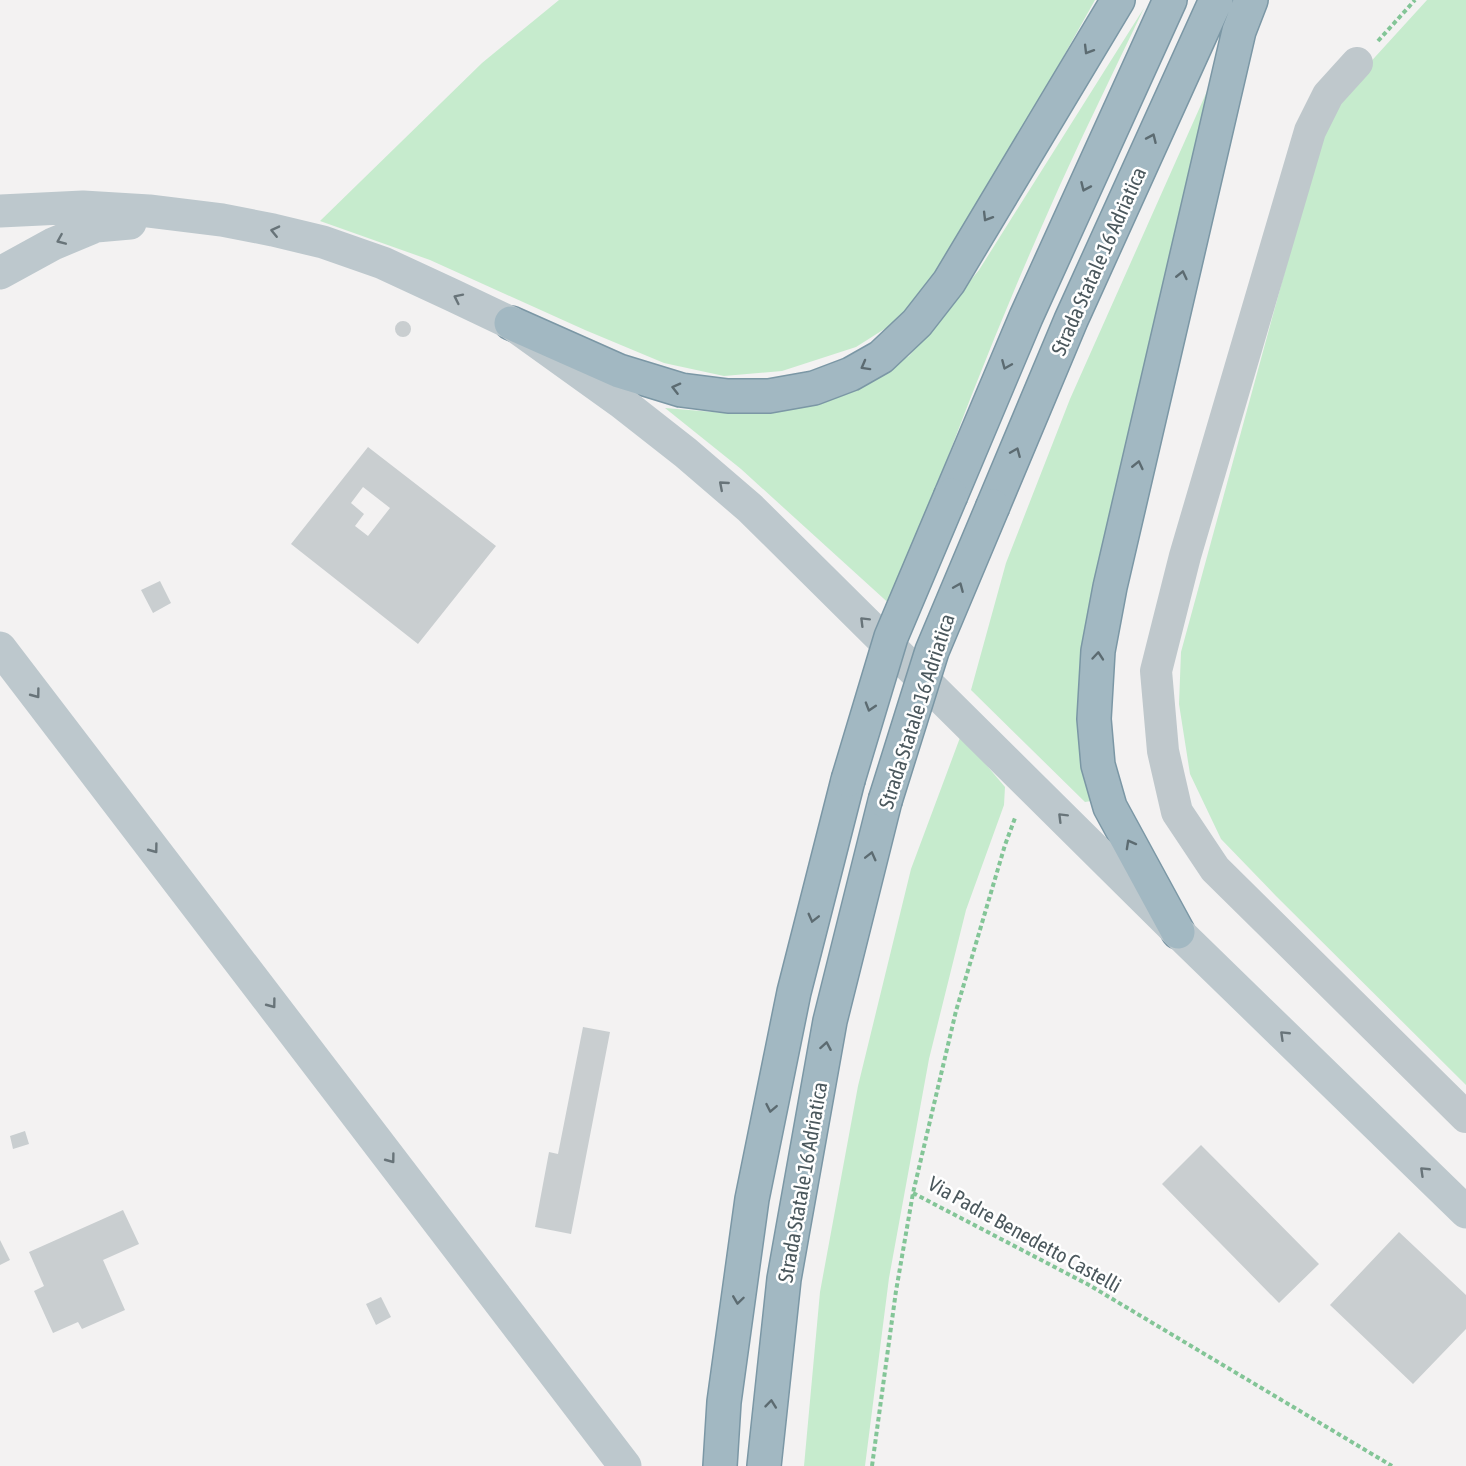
<svg xmlns="http://www.w3.org/2000/svg" width="1466" height="1466" viewBox="0 0 1466 1466" font-family="'Asap Condensed',sans-serif">
  <style>
    .green { fill: #c6ebcd }
    .building { fill: #c9ced0; fill-rule: evenodd }
    .lines { fill: none; stroke-linecap: round; stroke-linejoin: round }
    .trunk-casing { stroke: #7b97a5; stroke-width: 36 }
    .path { stroke: #83c597; stroke-width: 4; stroke-dasharray: 4.5 3; stroke-linecap: butt }
    .minor { stroke: #bfc8cc; stroke-width: 32 }
    .secondary { stroke: #bdc8cd; stroke-width: 33 }
    .trunk { stroke: #a2b8c2; stroke-width: 33 }
    .trunk-bridge-casing { stroke: #7b97a5; stroke-width: 36; stroke-linecap: butt }
    .trunk-bridge { stroke: #a2b8c2; stroke-width: 33 }
    .oneway { stroke: #5c6b71 }
    .oneway2 { stroke: #687479 }
    .labels { text-anchor: middle; dominant-baseline: central; stroke-width: 5; stroke-linejoin: round; paint-order: stroke }
    .street-label { font-size: 21px; fill: #4b585d; stroke: #fff }
  </style>
  <rect width="100%" height="100%" fill="#f3f2f2"/>
  <path class="green" d="M 559,0 L 1095,0 L 972,220 L 942,270 L 905,316 L 856,347 L 782,371 L 724,376 L 664,363 L 585,330 L 430,260 L 320,221 L 482,63 Z
    M 1427,0 L 1466,0 L 1466,1085 L 1276,896 L 1221,839 L 1190,774 L 1179,704 L 1181,652 L 1324,128 L 1355,79 Z
    M 1144,8 C 1112,75 1079,142 1049,210 C 991,340 940,473 894,608 L 741,469 L 665,408 L 725,413 L 783,408 L 847,391 L 909,356 L 979,270 Z
    M 1208,89 L 1144,385 L 1091,801 L 1085,802 L 971,690 L 1006,563 L 1070,399 Z
    M 961,735 L 1005,787 L 1004,805 L 966,910 L 929,1059 L 889,1278 L 865,1466 L 804,1466 L 820,1292 L 858,1086 L 911,869 Z"/>
  <path class="building" d="M395 329a8 8 0 1 1 16 0a8 8 0 1 1-16 0Z
    M 368,447 L 496,546 L 418,644 L 291,544 ZM 363,487 L 390,508 L 368,536 L 355,526 L 364,514 L 351,503 Z
    M 160,581 L 171,603 L 153,613 L 141,590 Z
    M 583,1027 L 610,1032 L 571,1234 L 535,1227 L 549,1152 L 558,1154 Z
    M 25,1131 L 29,1144 L 13,1149 L 10,1136 Z
    M 1201,1145 L 1319,1264 L 1279,1303 L 1162,1184 Z
    M 123,1210 L 139,1244 L 103,1260 L 125,1310 L 82,1329 L 78,1322 L 53,1333 L 34,1291 L 44,1286 L 29,1252 Z
    M 1399,1232 L 1466,1295 L 1466,1329 L 1413,1384 L 1330,1305 Z
    M 0,1240 L 10,1260 L 0,1265 Z
    M 381,1297 L 391,1317 L 376,1325 L 366,1304 Z"/>
  <g class="lines">
    <defs>
      <path id="trunk" d="M 511,323 L 619,371 L 681,390 L 728,396 L 769,396 L 814,388 L 851,374 L 881,357 L 917,323 L 949,282 L 1118,0
        M 951,495 L 1026,317 L 1170,0
        M 993,506 L 1071,320 L 1216,0
        M 1178,932 L 1110,807 L 1098,765 L 1094,719 L 1098,651 L 1110,587 L 1239,31 L 1251,0
        M 720,1466 L 724,1402 L 752,1199 L 794,992 L 848,780
        M 764,1466 L 784,1279 L 830,1021 L 885,801"/>
    </defs>
    <use href="#trunk" class="trunk-casing"/>
    <path class="path" d="M 1378,41 L 1415,0
      M 913,1193 L 1089,1285 L 1392,1466
      M 872,1466 L 896,1291 L 913,1193 L 956,1011 L 1005,845 L 1015,818"/>
    <path class="minor" d="M 1357,63 L 1328,95 L 1310,131 L 1185,556 L 1156,671 L 1163,751 L 1177,812 L 1215,869 L 1466,1117"/>
    <path class="secondary" d="M 0,211 L 83,207 L 149,211 L 222,220 L 273,230 L 323,242 L 383,263 L 452,295 L 511,323 L 621,402 L 686,453 L 750,508 L 1178,932 L 1466,1212
      M 0,273 L 53,244 L 96,226 L 130,223
      M 0,648 L 625,1466"/>
    <use href="#trunk" class="trunk"/>
    <defs>
      <path id="trunk-bridge" d="M 848,780 L 891,637 L 951,495
        M 885,801 L 932,651 L 993,506"/>
    </defs>
    <use href="#trunk-bridge" class="trunk-bridge-casing"/>
    <use href="#trunk-bridge" class="trunk-bridge"/>
  </g>
  <defs><path id="oneway-chevron" d="M-2-3.5L2.5 0L-2 3.5" fill="none" stroke-width="1.6" stroke-linecap="round" stroke-linejoin="round" transform="scale(1.5)"/></defs>
  <g class="oneway">
    <use href="#oneway-chevron" transform="translate(1088 50) rotate(121)"/>
    <use href="#oneway-chevron" transform="translate(1152 138) rotate(-66)"/>
    <use href="#oneway-chevron" transform="translate(1085 187) rotate(114)"/>
    <use href="#oneway-chevron" transform="translate(987 217) rotate(121)"/>
    <use href="#oneway-chevron" transform="translate(1182 275) rotate(-77)"/>
    <use href="#oneway-chevron" transform="translate(1006 365) rotate(113)"/>
    <use href="#oneway-chevron" transform="translate(865 366) rotate(151)"/>
    <use href="#oneway-chevron" transform="translate(676 388) rotate(-166)"/>
    <use href="#oneway-chevron" transform="translate(1016 452) rotate(-67)"/>
    <use href="#oneway-chevron" transform="translate(1138 465) rotate(-77)"/>
    <use href="#oneway-chevron" transform="translate(959 587) rotate(-67)"/>
    <use href="#oneway-chevron" transform="translate(1098 656) rotate(-85)"/>
    <use href="#oneway-chevron" transform="translate(870 707) rotate(107)"/>
    <use href="#oneway-chevron" transform="translate(1130 844) rotate(-119)"/>
    <use href="#oneway-chevron" transform="translate(871 856) rotate(-76)"/>
    <use href="#oneway-chevron" transform="translate(813 918) rotate(104)"/>
    <use href="#oneway-chevron" transform="translate(826 1046) rotate(-80)"/>
    <use href="#oneway-chevron" transform="translate(771 1108) rotate(101)"/>
    <use href="#oneway-chevron" transform="translate(738 1300) rotate(98)"/>
    <use href="#oneway-chevron" transform="translate(771 1404) rotate(-84)"/>
  </g>
  <g class="oneway2">
    <use href="#oneway-chevron" transform="translate(275 231) rotate(-167)"/>
    <use href="#oneway-chevron" transform="translate(61 240) rotate(157)"/>
    <use href="#oneway-chevron" transform="translate(458 298) rotate(-154)"/>
    <use href="#oneway-chevron" transform="translate(723 485) rotate(-139)"/>
    <use href="#oneway-chevron" transform="translate(864 621) rotate(-135)"/>
    <use href="#oneway-chevron" transform="translate(36 694) rotate(53)"/>
    <use href="#oneway-chevron" transform="translate(1062 817) rotate(-135)"/>
    <use href="#oneway-chevron" transform="translate(154 849) rotate(53)"/>
    <use href="#oneway-chevron" transform="translate(272 1004) rotate(53)"/>
    <use href="#oneway-chevron" transform="translate(1284 1035) rotate(-136)"/>
    <use href="#oneway-chevron" transform="translate(391 1159) rotate(53)"/>
    <use href="#oneway-chevron" transform="translate(1424 1171) rotate(-136)"/>
  </g>
  <g class="labels">
    <g class="street-label">
      <text transform="translate(1098 261) rotate(-66)">Strada Statale 16 Adriatica</text>
      <text transform="translate(916 711) rotate(-72)">Strada Statale 16 Adriatica</text>
      <text transform="translate(802 1182) rotate(-80)">Strada Statale 16 Adriatica</text>
      <text transform="translate(1025 1234) rotate(29)">Via Padre Benedetto Castelli</text>
    </g>
  </g>
</svg>
